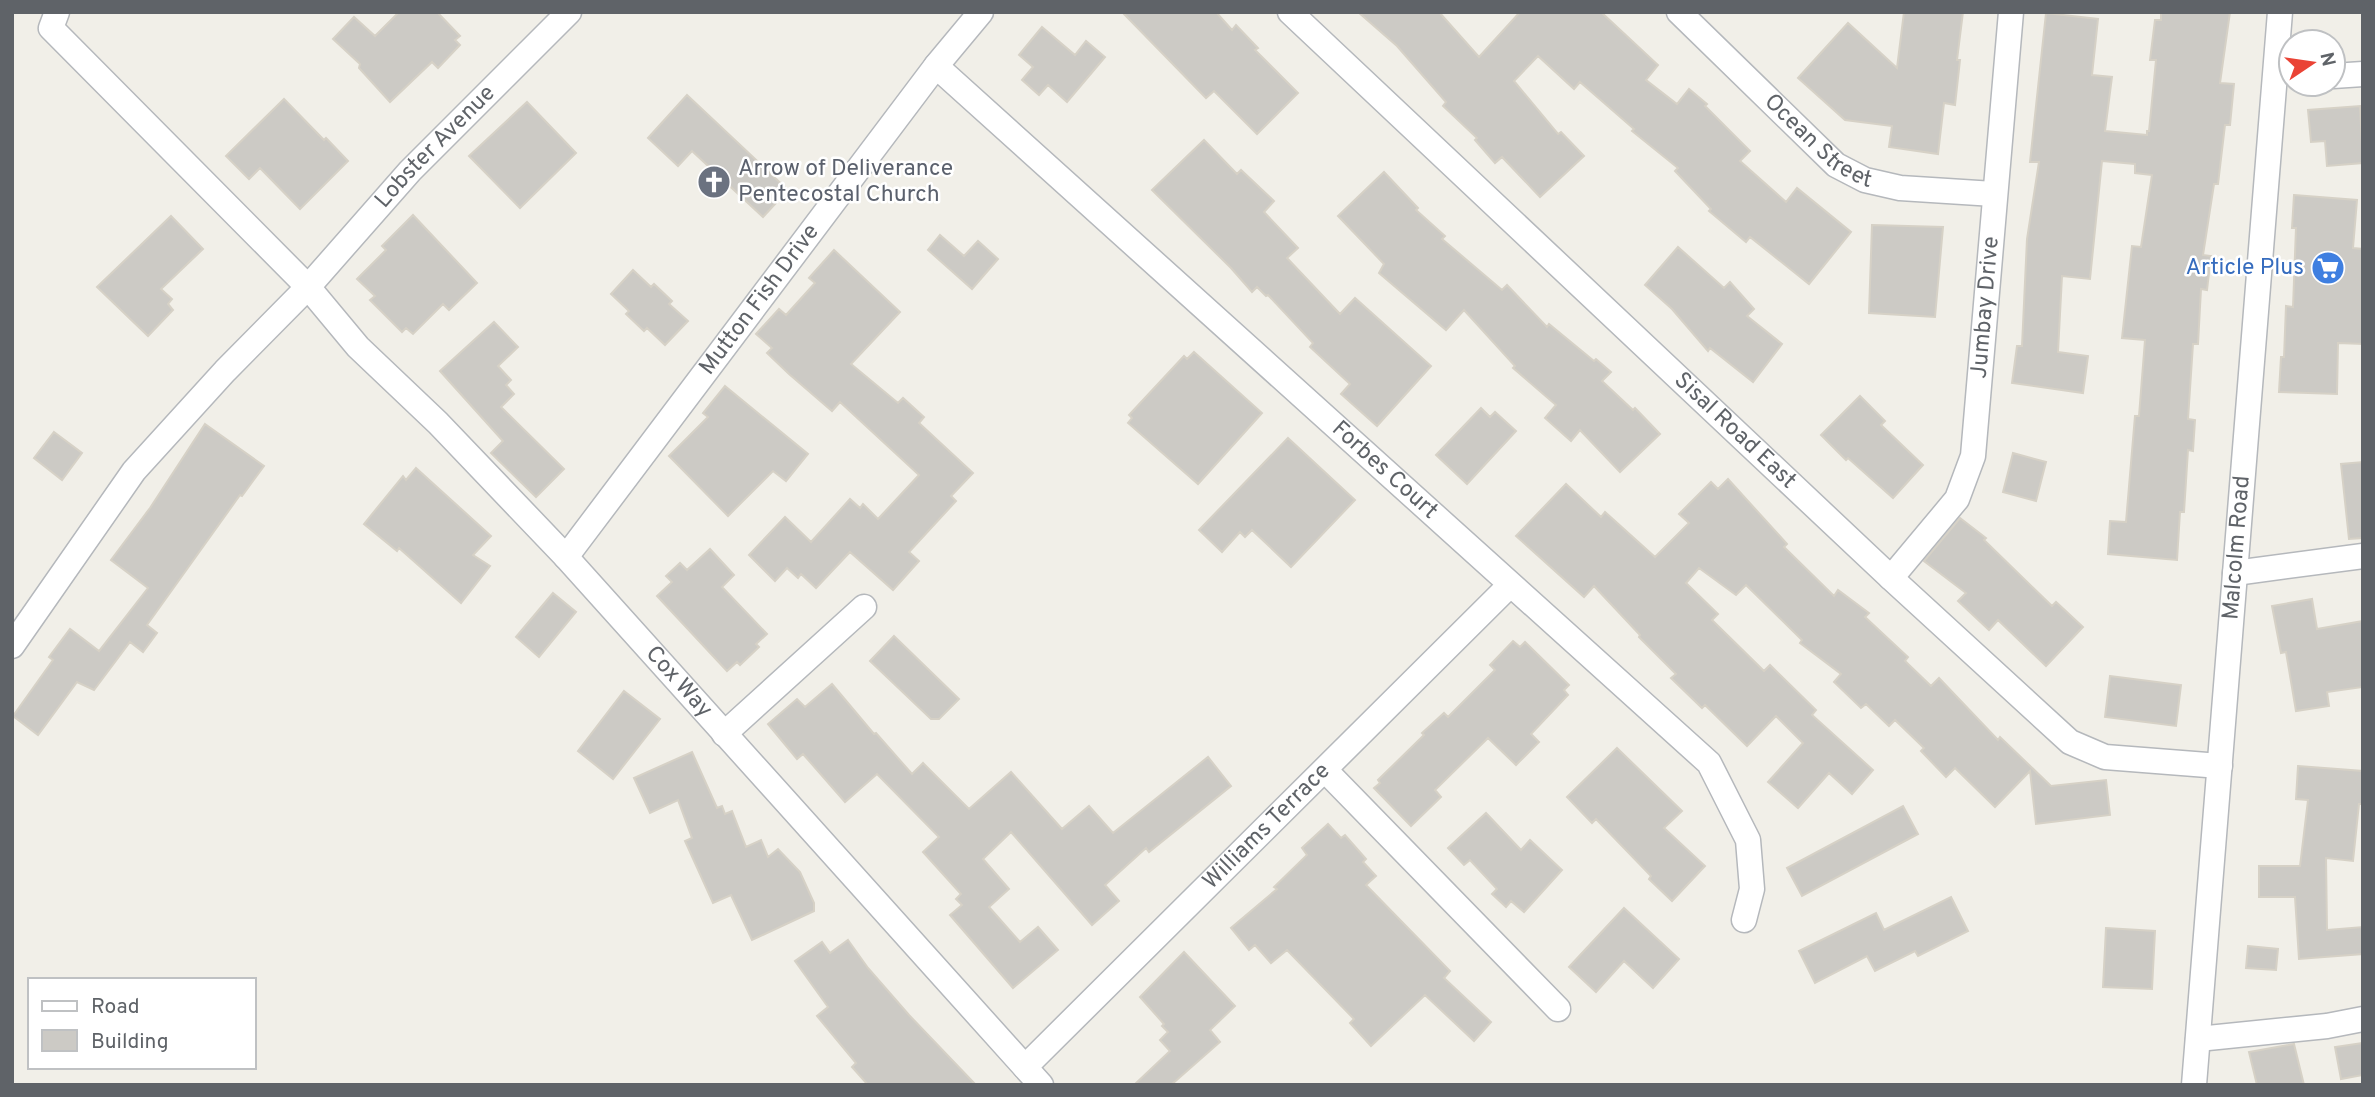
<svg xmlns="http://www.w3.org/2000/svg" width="2375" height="1097" viewBox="0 0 2375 1097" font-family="Overpass,sans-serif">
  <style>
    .building { fill: #cccac5; stroke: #d6d1c6; stroke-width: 2 }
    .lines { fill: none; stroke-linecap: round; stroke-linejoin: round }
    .minor-casing { stroke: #b5b8bc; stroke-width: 27 }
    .minor { stroke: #fff; stroke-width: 24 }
    .labels { text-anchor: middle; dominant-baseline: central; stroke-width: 5; stroke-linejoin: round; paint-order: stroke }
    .street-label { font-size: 23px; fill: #5f6368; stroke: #fff }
    .worship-label { font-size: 23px; fill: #5b616d; stroke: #fff; text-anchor: start }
    .shop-label { font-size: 23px; fill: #366cbe; stroke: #fff; text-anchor: end }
  </style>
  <rect width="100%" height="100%" fill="#f1efe8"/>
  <path class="building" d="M 399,12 L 437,12 L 460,36 L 455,40 L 460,45 L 438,68 L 432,62 L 390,102 L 359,68 L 360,64 L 333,39 L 354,17 L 375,36 Z
    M 1122,12 L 1216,12 L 1232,30 L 1236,25 L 1258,48 L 1255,50 L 1298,93 L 1257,134 L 1214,91 L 1206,98 Z
    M 1358,12 L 1439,12 L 1479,57 L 1520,12 L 1601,12 L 1658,65 L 1646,80 L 1677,104 L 1689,89 L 1707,104 L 1705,106 L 1750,151 L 1740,161 L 1786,202 L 1797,188 L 1851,232 L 1809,284 L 1750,237 L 1746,242 L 1709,211 L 1711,209 L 1675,171 L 1678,168 L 1632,131 L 1634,129 L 1580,82 L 1574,89 L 1538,56 L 1514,81 L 1558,134 L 1561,132 L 1584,156 L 1540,197 L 1502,157 L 1495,163 L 1475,140 L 1477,138 L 1443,106 L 1446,102 L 1397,46 Z
    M 1904,12 L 1963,12 L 1957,60 L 1960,60 L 1955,105 L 1944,103 L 1938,154 L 1889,147 L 1892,126 L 1845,120 L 1798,78 L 1848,23 L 1897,68 Z
    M 2161,12 L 2230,12 L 2220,83 L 2234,84 L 2230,125 L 2225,125 L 2218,184 L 2214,184 L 2203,255 L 2211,256 L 2207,290 L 2201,289 L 2198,344 L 2193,344 L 2188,419 L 2195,420 L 2193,451 L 2188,450 L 2184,512 L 2180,512 L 2177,560 L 2108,554 L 2110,521 L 2126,522 L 2135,416 L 2139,416 L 2145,340 L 2122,338 L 2132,246 L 2141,247 L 2152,175 L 2135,173 L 2135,164 L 2102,161 L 2090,279 L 2062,276 L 2058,352 L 2088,356 L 2083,393 L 2012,383 L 2017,346 L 2022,346 L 2027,239 L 2039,162 L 2030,162 L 2046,13 L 2098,19 L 2092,75 L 2112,77 L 2105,131 L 2147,135 L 2147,131 L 2149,131 L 2156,60 L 2150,60 L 2155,20 L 2161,20 Z
    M 1042,27 L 1075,55 L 1086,41 L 1105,57 L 1067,102 L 1048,85 L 1039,95 L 1022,80 L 1033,67 L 1019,55 Z
    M 687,95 L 788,190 L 763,217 L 692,151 L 678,166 L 648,138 Z
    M 284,99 L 324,140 L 326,138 L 348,161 L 300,209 L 260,168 L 249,179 L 226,156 Z
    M 527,102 L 576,153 L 520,208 L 469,156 Z
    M 2360,106 L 2363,163 L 2327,166 L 2325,141 L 2311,142 L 2308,110 Z
    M 1204,140 L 1237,174 L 1241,170 L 1274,201 L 1264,212 L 1298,248 L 1287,258 L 1340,314 L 1355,298 L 1431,366 L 1377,426 L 1341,394 L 1350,384 L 1310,347 L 1313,343 L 1268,295 L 1266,296 L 1257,287 L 1252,292 L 1231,268 L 1152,190 Z
    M 1384,172 L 1418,208 L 1416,210 L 1445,236 L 1442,239 L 1502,290 L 1507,285 L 1547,327 L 1549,324 L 1594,361 L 1596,359 L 1611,372 L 1602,381 L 1633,410 L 1635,408 L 1660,434 L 1620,472 L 1580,430 L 1571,441 L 1545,418 L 1556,405 L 1513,368 L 1515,366 L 1464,310 L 1446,330 L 1379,273 L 1384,264 L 1338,216 Z
    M 2294,195 L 2357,200 L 2353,248 L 2363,249 L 2363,344 L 2338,343 L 2337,394 L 2279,392 L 2281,357 L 2284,357 L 2286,306 L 2293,307 L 2296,228 L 2292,228 Z
    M 413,215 L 477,283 L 449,310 L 443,304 L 413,334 L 406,328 L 402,332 L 370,300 L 375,296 L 357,279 L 386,250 L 382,246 Z
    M 171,216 L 203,249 L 161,289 L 172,299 L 168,304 L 173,310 L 148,336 L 97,287 Z
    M 1872,225 L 1943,227 L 1935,317 L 1869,313 Z
    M 940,235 L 964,256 L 978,241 L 998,259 L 972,289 L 928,250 Z
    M 1678,247 L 1724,288 L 1730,282 L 1754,309 L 1747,316 L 1782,344 L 1753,382 L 1710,348 L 1708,351 L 1672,309 L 1645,285 Z
    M 834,250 L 900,312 L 851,364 L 898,403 L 903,398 L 924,417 L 919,423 L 973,473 L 951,496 L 956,501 L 909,552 L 919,561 L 893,590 L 850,552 L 816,588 L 801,574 L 798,578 L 787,568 L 775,581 L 749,555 L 785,517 L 811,542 L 850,499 L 860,508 L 863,504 L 878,519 L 919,475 L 840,402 L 832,411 L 789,374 L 767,353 L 772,348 L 756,334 L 779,309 L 786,315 L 815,283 L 809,278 Z
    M 633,270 L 651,287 L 654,284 L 672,301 L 669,304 L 688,321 L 665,345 L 647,328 L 644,331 L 626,314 L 629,311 L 611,294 Z
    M 494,322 L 518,347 L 498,366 L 511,380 L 506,385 L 514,394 L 501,407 L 564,469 L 536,497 L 491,453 L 503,441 L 440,371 Z
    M 1194,352 L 1262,413 L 1198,484 L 1128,423 L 1132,418 L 1129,415 L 1184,356 L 1187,359 Z
    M 725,386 L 808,454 L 786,481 L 773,471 L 728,516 L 669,456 L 708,417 L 703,413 Z
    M 1860,396 L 1885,421 L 1881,425 L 1923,465 L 1893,498 L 1848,458 L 1846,460 L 1821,435 Z
    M 1481,408 L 1490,417 L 1495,412 L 1516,431 L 1467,484 L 1436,455 Z
    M 205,424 L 264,466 L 242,496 L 240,495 L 147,625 L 157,633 L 143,652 L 130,642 L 94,690 L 77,682 L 38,735 L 13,716 L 53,660 L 49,657 L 70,629 L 99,651 L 148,588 L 111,560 L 150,508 Z
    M 54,432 L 82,453 L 62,480 L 34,458 Z
    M 1288,438 L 1355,500 L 1291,567 L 1252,530 L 1245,537 L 1240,532 L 1222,552 L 1199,530 Z
    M 2013,453 L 2046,462 L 2036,501 L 2003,492 Z
    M 2363,462 L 2363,538 L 2349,539 L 2341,464 Z
    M 416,468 L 491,536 L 473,555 L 490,566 L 461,603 L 399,548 L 397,551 L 364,524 L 403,476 L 406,480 Z
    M 1728,479 L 1787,544 L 1784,547 L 1834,596 L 1838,590 L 1869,613 L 1865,617 L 1908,657 L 1905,661 L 1931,686 L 1939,678 L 1998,740 L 2000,737 L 2051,786 L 2106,780 L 2110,815 L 2036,824 L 2030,771 L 1995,807 L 1955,768 L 1946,777 L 1921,751 L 1924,748 L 1895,720 L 1889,726 L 1866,704 L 1861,708 L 1834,682 L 1841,674 L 1800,643 L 1802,640 L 1746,585 L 1736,595 L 1699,568 L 1686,583 L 1718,614 L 1712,620 L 1764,671 L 1770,665 L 1816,710 L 1812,715 L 1873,770 L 1852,794 L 1829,773 L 1798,808 L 1768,782 L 1803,743 L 1776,716 L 1747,746 L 1705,705 L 1702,708 L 1671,678 L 1676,674 L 1639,637 L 1640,635 L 1594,586 L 1584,597 L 1516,536 L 1566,484 L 1601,517 L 1605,512 L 1655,557 L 1689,523 L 1679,514 L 1711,482 L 1718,489 Z
    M 1960,518 L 1986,538 L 1984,540 L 2052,606 L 2056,602 L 2083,627 L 2046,666 L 1998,620 L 1989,630 L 1958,601 L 1966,593 L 1924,561 Z
    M 710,549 L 734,575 L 722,587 L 767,634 L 756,644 L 759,647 L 740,665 L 737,662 L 727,671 L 657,596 L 672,582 L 666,576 L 680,563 L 687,570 Z
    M 553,593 L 576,612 L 539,657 L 516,637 Z
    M 2312,599 L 2317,629 L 2363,621 L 2363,687 L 2327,692 L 2329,706 L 2296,711 L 2286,652 L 2281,653 L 2272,606 Z
    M 894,636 L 959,699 L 939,719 L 931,719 L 870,661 Z
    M 1513,641 L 1520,647 L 1525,642 L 1569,685 L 1564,690 L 1568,695 L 1531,734 L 1539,742 L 1516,765 L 1488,738 L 1435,790 L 1441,797 L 1411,826 L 1374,788 L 1380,783 L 1378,780 L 1424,735 L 1422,733 L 1444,713 L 1448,717 L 1495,670 L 1490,665 Z
    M 2110,676 L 2181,685 L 2176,726 L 2105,717 Z
    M 832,684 L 874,734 L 876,733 L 912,774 L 923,763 L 969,809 L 1011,772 L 1062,829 L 1089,806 L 1113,833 L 1208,757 L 1231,786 L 1149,852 L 1146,848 L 1105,885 L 1119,901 L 1092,925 L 1011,832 L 983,859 L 1009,889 L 989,907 L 1020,942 L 1038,927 L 1058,950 L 1013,988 L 950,915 L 962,905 L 956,899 L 961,894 L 923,852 L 939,837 L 877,774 L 845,802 L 803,754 L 797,759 L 768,724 L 797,699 L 805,707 Z
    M 624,691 L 660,719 L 613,779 L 578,751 Z
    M 1617,748 L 1682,811 L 1664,828 L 1705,866 L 1672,901 L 1649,879 L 1651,876 L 1596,819 L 1592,823 L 1567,797 Z
    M 692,752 L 717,808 L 722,806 L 725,814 L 732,811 L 746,847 L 761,840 L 768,857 L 778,849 L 800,872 L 814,903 L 814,911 L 752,940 L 731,895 L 713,903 L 685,841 L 692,838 L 678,800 L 650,813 L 634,778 Z
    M 2298,766 L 2363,771 L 2363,804 L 2359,804 L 2353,861 L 2326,858 L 2327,930 L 2363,927 L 2363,954 L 2299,959 L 2295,897 L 2259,897 L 2259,866 L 2300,866 L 2308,800 L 2296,799 Z
    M 1903,806 L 1918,834 L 1802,896 L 1787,868 Z
    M 1486,813 L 1521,850 L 1530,840 L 1562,870 L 1524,912 L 1511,901 L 1506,907 L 1492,894 L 1497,889 L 1470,860 L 1464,865 L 1448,848 Z
    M 1328,824 L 1341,838 L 1345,835 L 1366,859 L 1363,862 L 1376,876 L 1366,885 L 1450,971 L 1444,978 L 1491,1022 L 1474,1041 L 1425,995 L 1371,1046 L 1350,1023 L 1354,1019 L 1287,950 L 1271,963 L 1255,945 L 1249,950 L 1231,928 L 1277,889 L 1274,887 L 1307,855 L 1302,848 Z
    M 1951,897 L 1968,931 L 1918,956 L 1915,951 L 1875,971 L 1867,956 L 1815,983 L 1799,951 L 1876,913 L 1884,930 Z
    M 1624,908 L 1679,959 L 1653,988 L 1624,961 L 1596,992 L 1569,967 Z
    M 2106,928 L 2155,931 L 2152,989 L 2103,987 Z
    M 848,940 L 868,968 L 909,1015 L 976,1085 L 868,1085 L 852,1067 L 856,1063 L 817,1016 L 828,1007 L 795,961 L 822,942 L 830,953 Z
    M 2248,946 L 2278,949 L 2276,970 L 2246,968 Z
    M 1184,952 L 1235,1006 L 1210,1030 L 1220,1042 L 1171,1085 L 1134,1085 L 1170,1051 L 1160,1040 L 1168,1032 L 1162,1026 L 1164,1024 L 1140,997 Z
    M 2363,1043 L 2363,1075 L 2341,1079 L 2335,1047 Z
    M 2294,1044 L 2304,1085 L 2257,1085 L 2249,1052 Z"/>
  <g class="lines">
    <defs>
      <g id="minor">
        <path id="s1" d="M 57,12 L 51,28 L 308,287 L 358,347 L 438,423 L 566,557 L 1041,1085"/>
        <path id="s2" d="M 1290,12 L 1891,578 L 2070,742 L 2105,757 L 2220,766"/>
        <path id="s3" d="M 1679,12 L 1836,165 L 1865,180 L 1900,188 L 1994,194"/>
        <path id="s4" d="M 936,66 L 1709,763 L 1748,840 L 1752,889 L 1744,920"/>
        <path d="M 2333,76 L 2363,74"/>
        <path id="s5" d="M 566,557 L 936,66 L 981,12"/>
        <path d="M 2235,573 L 2363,556"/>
        <path id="s6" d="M 1891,578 L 1957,499 L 1973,456 L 2011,12"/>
        <path id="s7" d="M 12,646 L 134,471 L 225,371 L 308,287 L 410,171 L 569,12"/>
        <path d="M 724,734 L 864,607"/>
        <path d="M 1325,770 L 1558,1009"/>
        <path d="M 2198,1039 L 2327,1026 L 2363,1019"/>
        <path id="s8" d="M 1025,1067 L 1510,585"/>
        <path id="s9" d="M 2194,1085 L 2280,12"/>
      </g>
    </defs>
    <use href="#minor" class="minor-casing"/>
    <use href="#minor" class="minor"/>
  </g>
  <defs>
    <symbol id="church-disc" viewBox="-11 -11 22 22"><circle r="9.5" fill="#6b7280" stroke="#fff"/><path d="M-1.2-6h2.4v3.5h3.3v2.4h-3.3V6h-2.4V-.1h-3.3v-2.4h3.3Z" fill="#fff"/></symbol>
    <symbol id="supermarket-disc" viewBox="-11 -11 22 22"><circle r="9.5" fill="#3f7fe0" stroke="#fff"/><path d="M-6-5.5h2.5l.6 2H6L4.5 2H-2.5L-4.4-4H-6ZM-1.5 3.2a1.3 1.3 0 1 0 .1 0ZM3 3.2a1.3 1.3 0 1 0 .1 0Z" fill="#fff"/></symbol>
  </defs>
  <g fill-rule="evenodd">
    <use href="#church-disc" x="695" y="163" width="38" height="38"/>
    <use href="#supermarket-disc" x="2309" y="249" width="38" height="38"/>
  </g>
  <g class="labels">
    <g class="street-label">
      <text stroke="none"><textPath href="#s3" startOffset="191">Ocean Street</textPath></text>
      <text stroke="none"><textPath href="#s7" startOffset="656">Lobster Avenue</textPath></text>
      <text stroke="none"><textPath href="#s5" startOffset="322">Mutton Fish Drive</textPath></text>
      <text stroke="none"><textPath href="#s6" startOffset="298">Jumbay Drive</textPath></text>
      <text stroke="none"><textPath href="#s2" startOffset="611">Sisal Road East</textPath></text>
      <text stroke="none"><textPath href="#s4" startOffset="604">Forbes Court</textPath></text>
      <text stroke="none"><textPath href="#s9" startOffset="539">Malcolm Road</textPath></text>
      <text stroke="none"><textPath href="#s1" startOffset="924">Cox Way</textPath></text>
      <text stroke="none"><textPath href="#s8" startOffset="341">Williams Terrace</textPath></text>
    </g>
    <g class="worship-label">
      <text x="738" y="169">Arrow of Deliverance<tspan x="738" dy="26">Pentecostal Church</tspan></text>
    </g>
    <g class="shop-label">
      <text x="2304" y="268">Article Plus</text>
    </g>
  </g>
  <rect width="2375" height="1097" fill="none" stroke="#5f6368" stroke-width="28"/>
  <rect x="28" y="978" width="228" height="91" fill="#ffffff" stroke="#bfc1c3" stroke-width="2"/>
  <rect x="42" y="1001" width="35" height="10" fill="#ffffff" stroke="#bfc1c3" stroke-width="2"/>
  <text x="91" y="1013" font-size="21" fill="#5f6368">Road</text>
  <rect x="42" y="1030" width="35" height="21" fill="#cccac5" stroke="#bfc1c3" stroke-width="2"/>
  <text x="91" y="1048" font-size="21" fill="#5f6368">Building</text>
  <g transform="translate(2312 63) rotate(77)"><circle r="33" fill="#ffffff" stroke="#bfc1c3" stroke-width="2"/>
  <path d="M0-5L12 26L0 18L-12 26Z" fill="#ea4335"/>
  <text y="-10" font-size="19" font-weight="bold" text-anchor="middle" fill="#5f6368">N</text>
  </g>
</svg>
